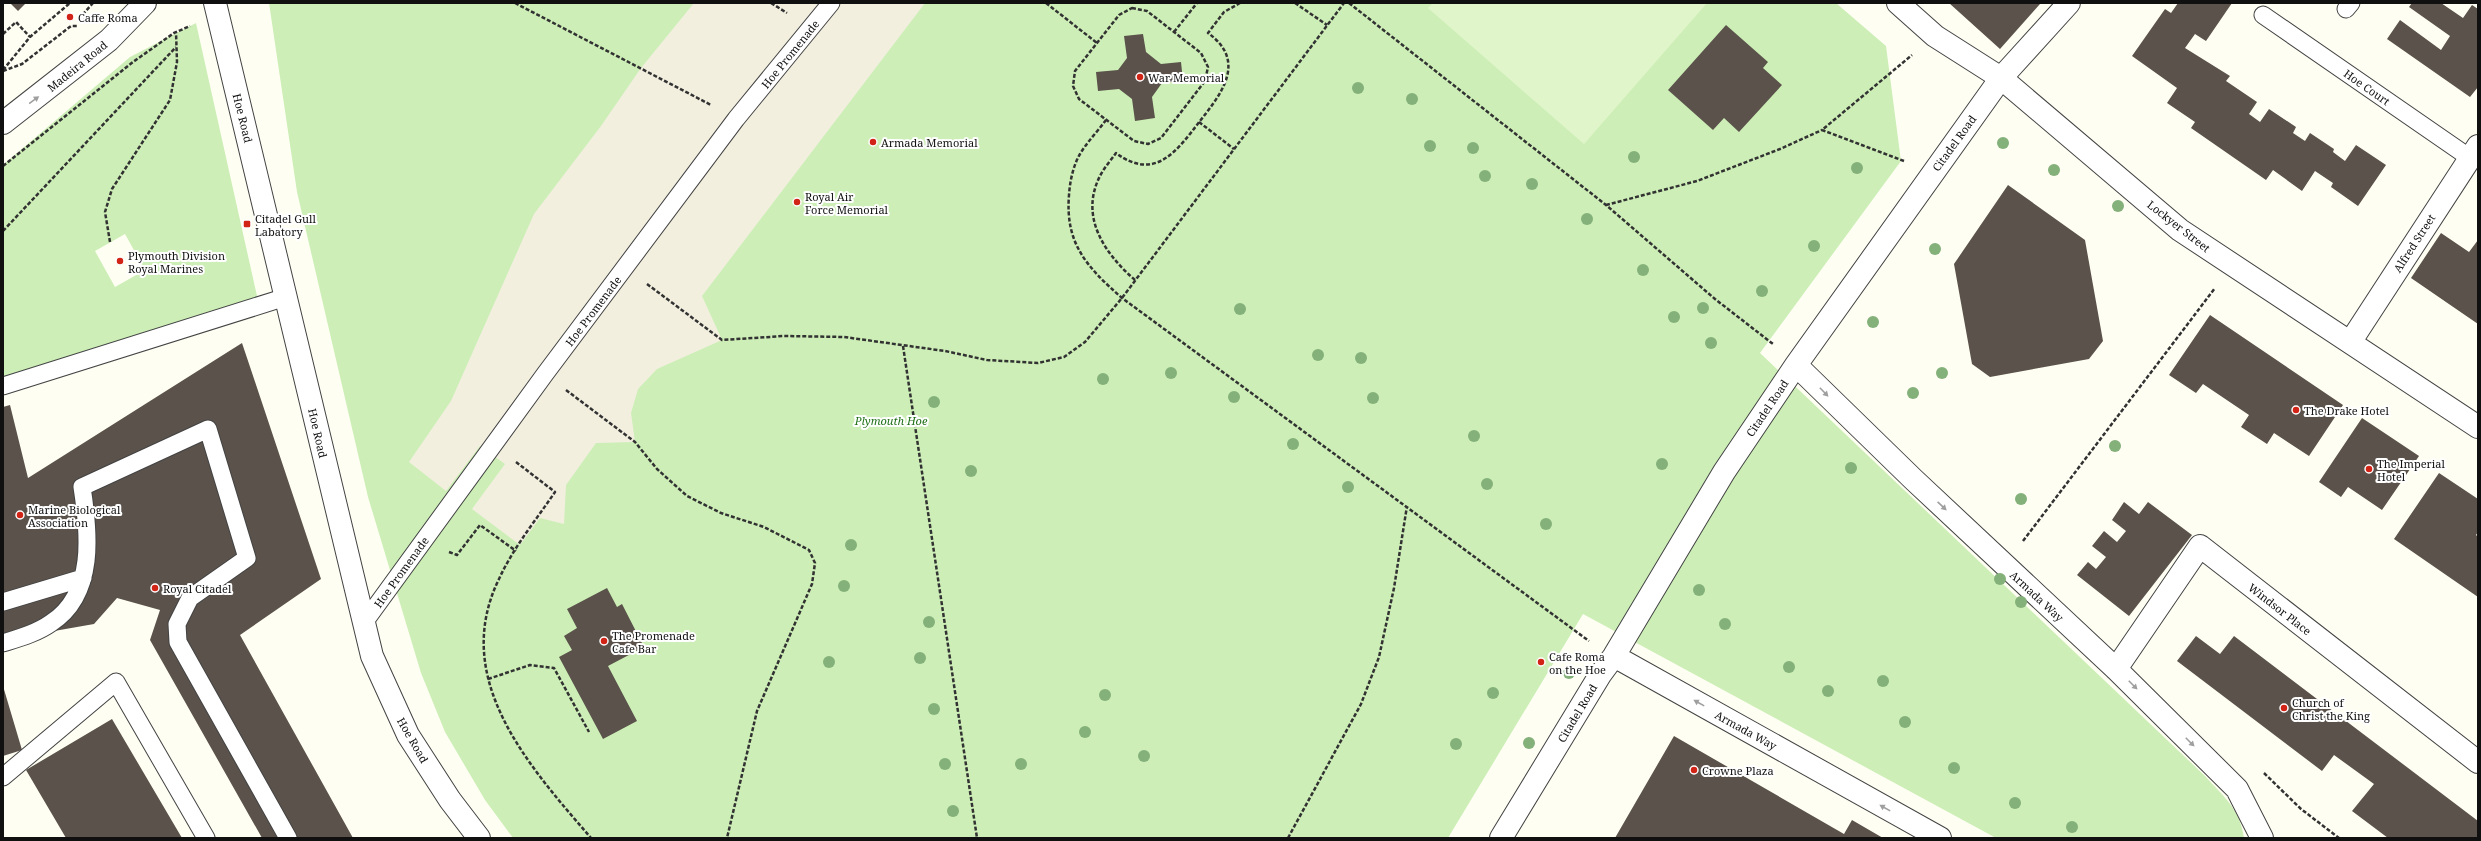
<svg xmlns="http://www.w3.org/2000/svg" width="2481" height="841" viewBox="0 0 2481 841" font-family="'Noto Serif',serif">
  <style>
    .green { fill: #cdefb7; fill-rule: evenodd }
    .pitch { fill: #e1f5ca }
    .plaza { fill: #f2efdf }
    .building { fill: #5a524b }
    .lines { fill: none; stroke-linecap: round; stroke-linejoin: round }
    .service-casing { stroke: #434343; stroke-width: 19 }
    .minor-casing { stroke: #434343; stroke-width: 24 }
    .path { stroke: #323232; stroke-width: 2.5; stroke-dasharray: 4 2; stroke-linecap: butt }
    .service { stroke: #fff; stroke-width: 17 }
    .minor { stroke: #fff; stroke-width: 22 }
    .tree { fill: #84b07a }
    .oneway { fill: #9f9f9f }
    .poi-dot { fill: #d12417; stroke: #fff; stroke-width: 1.5 }
    .labels { text-anchor: middle; dominant-baseline: central; stroke-width: 4; stroke-linejoin: round; paint-order: stroke }
    .poi-label { font-size: 11px; fill: #101010; stroke: #fff; text-anchor: start }
    .street-label { font-size: 11px; fill: #101010; stroke: #fff }
    .park-label { font-size: 11px; font-style: italic; fill: #1f7017; stroke: #fff }
  </style>
  <rect width="100%" height="100%" fill="#fffef3"/>
  <path class="green" d="M 269,3 L 1836,3 L 1886,46 L 1901,161 L 1760,353 L 2205,776 C 2224,797 2240,809 2244,838 L 1996,838 L 1583,614 L 1448,838 L 513,838 L 485,800 L 445,732 L 421,673 L 368,497 L 297,192 Z
    M 196,23 L 259,305 L 3,386 L 3,165 L 130,57 ZM 125,234 L 145,270 L 115,287 L 95,251 Z"/>
  <path class="pitch" d="M 1433,3 L 1707,3 L 1584,144 L 1428,8 Z"/>
  <path class="plaza" d="M 694,3 L 925,3 L 702,296 L 722,340 L 657,369 L 638,389 L 631,413 L 635,442 L 596,443 L 566,485 L 564,524 L 540,518 L 520,545 L 472,509 L 505,464 L 480,446 L 446,491 L 409,462 L 451,401 L 534,214 L 601,126 L 641,68 Z"/>
  <path class="building" d="M 10,3 L 26,3 L 18,11 Z
    M 1949,3 L 2039,3 L 2040,4 L 2000,49 Z
    M 2178,3 L 2232,3 L 2206,41 L 2195,34 L 2185,48 L 2230,76 L 2226,81 L 2257,102 L 2249,114 L 2260,122 L 2269,109 L 2296,127 L 2293,133 L 2305,141 L 2310,133 L 2334,149 L 2333,152 L 2345,161 L 2356,145 L 2386,165 L 2358,206 L 2331,187 L 2333,183 L 2315,171 L 2302,191 L 2273,170 L 2266,180 L 2191,128 L 2195,122 L 2167,103 L 2177,88 L 2132,56 L 2165,9 L 2171,13 Z
    M 2412,3 L 2441,3 L 2463,18 L 2472,5 L 2478,9 L 2478,87 L 2470,97 L 2387,39 L 2400,20 L 2441,50 L 2450,36 L 2409,7 Z
    M 1726,25 L 1768,62 L 1763,68 L 1782,85 L 1739,132 L 1724,118 L 1713,130 L 1668,90 Z
    M 1143,34 L 1146,52 L 1161,64 L 1181,62 L 1183,81 L 1162,83 L 1152,97 L 1155,118 L 1135,121 L 1132,99 L 1119,89 L 1098,91 L 1096,72 L 1118,70 L 1127,58 L 1124,36 Z
    M 2008,185 L 2085,240 L 2103,341 L 2089,359 L 1990,377 L 1972,364 L 1954,264 Z
    M 2441,233 L 2469,252 L 2478,240 L 2478,324 L 2411,278 Z
    M 2210,315 L 2343,405 L 2309,456 L 2274,433 L 2267,444 L 2241,427 L 2249,415 L 2203,384 L 2196,393 L 2169,375 Z
    M 242,343 L 321,579 L 240,635 L 353,838 L 262,838 L 150,640 L 160,610 L 117,598 L 94,624 L 3,640 L 3,407 L 10,405 L 28,478 Z
    M 2362,418 L 2419,456 L 2382,510 L 2348,487 L 2341,497 L 2319,482 Z
    M 2439,473 L 2478,499 L 2478,532 L 2476,535 L 2478,537 L 2478,597 L 2394,539 Z
    M 2124,502 L 2139,514 L 2148,502 L 2192,535 L 2129,616 L 2077,575 L 2088,562 L 2096,569 L 2106,557 L 2092,546 L 2104,531 L 2117,542 L 2126,531 L 2112,520 Z
    M 607,588 L 617,607 L 622,604 L 644,647 L 608,666 L 637,721 L 603,739 L 559,657 L 572,650 L 564,636 L 577,628 L 567,609 Z
    M 2196,636 L 2220,654 L 2234,636 L 2478,821 L 2478,838 L 2388,838 L 2352,811 L 2374,784 L 2334,755 L 2322,771 L 2177,661 Z
    M 3,686 L 22,750 L 3,756 Z
    M 112,719 L 182,838 L 66,838 L 26,770 Z
    M 1674,736 L 1844,834 L 1852,820 L 1883,838 L 1615,838 Z"/>
  <g class="lines">
    <defs>
      <path id="service" d="M 2346,9 L 2351,3
        M 2263,15 L 2470,158
        M 3,386 L 286,297
        M 3,602 L 83,578
        M 363,624 L 545,374 L 736,119 L 831,3
        M 3,643 C 19,638 37,633 51,623 C 96,594 89,532 82,487 L 208,429 L 247,558 L 190,598 L 177,624 L 178,642 L 288,838
        M 3,777 L 116,682 L 206,838"/>
      <path id="minor" d="M 215,3 L 372,656 L 408,735 L 450,800 L 479,838
        M 1898,3 L 1935,36 L 2001,78 L 2180,230 L 2478,427
        M 3,123 L 109,40 L 145,3
        M 2351,341 L 2478,146
        M 1796,365 L 1913,479 L 2116,669 L 2237,789 L 2262,838
        M 1614,656 L 1940,838
        M 2116,669 L 2200,546 L 2478,762
        M 1501,838 L 1600,675 L 1614,656 L 1724,472 L 1796,365 L 2001,78 L 2069,3"/>
    </defs>
    <use href="#service" class="service-casing"/>
    <use href="#minor" class="minor-casing"/>
    <path class="path" d="M 515,3 L 711,105
      M 771,3 L 787,13
      M 1046,3 L 1097,43
      M 1295,3 L 1327,25
      M 1349,3 L 1606,205 L 1715,299 L 1773,344
      M 1132,8 L 1147,11 L 1201,53 L 1208,67 L 1205,81 L 1161,138 L 1148,144 L 1134,141 L 1079,99 L 1073,86 L 1075,71 L 1119,15 Z
      M 85,21 L 84,13 L 93,3
      M 1174,32 L 1197,3
      M 3,34 L 16,22 L 30,37
      M 3,70 L 30,37 L 70,3
      M 3,71 L 22,64 L 71,26 L 78,26
      M 1106,120 C 1098,131 1087,142 1080,154 C 1073,166 1070,181 1069,195 C 1065,244 1087,267 1122,298 L 1589,641
      M 1199,122 L 1234,149
      M 1904,161 L 1822,130 L 1912,55
      M 3,166 L 133,62 L 174,33 L 190,26
      M 1606,205 L 1697,181 L 1780,149 L 1822,130
      M 3,231 L 176,47
      M 110,242 L 105,212 L 112,189 L 170,100 L 177,62 L 176,32
      M 1135,280 C 1105,254 1079,217 1100,176 C 1104,168 1111,160 1116,153 C 1155,182 1177,151 1200,121 C 1222,93 1247,61 1208,33 L 1224,12 L 1240,3
      M 647,284 L 722,340 L 784,336 L 844,337 L 945,351 L 987,360 L 1038,363 L 1064,357 L 1085,342 L 1122,298 L 1344,3
      M 903,346 L 977,838
      M 566,390 L 635,442 L 657,469 L 687,496 L 721,513 L 764,527 L 809,550 L 815,563 L 812,584 L 757,711 L 727,838
      M 516,462 L 555,492 C 536,520 513,548 499,579 C 450,679 529,766 591,838
      M 2023,541 L 2215,288
      M 449,552 L 457,555 L 480,525 L 516,551
      M 488,679 L 530,665 L 554,668 L 589,732
      M 2264,773 L 2301,809 L 2339,838
      M 1288,838 L 1361,704 L 1379,657 L 1394,588 L 1407,506"/>
    <use href="#service" class="service"/>
    <use href="#minor" class="minor"/>
  </g>
  <g class="tree">
    <circle cx="1358" cy="88" r="6"/>
    <circle cx="1412" cy="99" r="6"/>
    <circle cx="2003" cy="143" r="6"/>
    <circle cx="1430" cy="146" r="6"/>
    <circle cx="1473" cy="148" r="6"/>
    <circle cx="1634" cy="157" r="6"/>
    <circle cx="1857" cy="168" r="6"/>
    <circle cx="2054" cy="170" r="6"/>
    <circle cx="1485" cy="176" r="6"/>
    <circle cx="1532" cy="184" r="6"/>
    <circle cx="2118" cy="206" r="6"/>
    <circle cx="1587" cy="219" r="6"/>
    <circle cx="1814" cy="246" r="6"/>
    <circle cx="1935" cy="249" r="6"/>
    <circle cx="1643" cy="270" r="6"/>
    <circle cx="1762" cy="291" r="6"/>
    <circle cx="1703" cy="308" r="6"/>
    <circle cx="1240" cy="309" r="6"/>
    <circle cx="1674" cy="317" r="6"/>
    <circle cx="1873" cy="322" r="6"/>
    <circle cx="1711" cy="343" r="6"/>
    <circle cx="1318" cy="355" r="6"/>
    <circle cx="1361" cy="358" r="6"/>
    <circle cx="1171" cy="373" r="6"/>
    <circle cx="1942" cy="373" r="6"/>
    <circle cx="1103" cy="379" r="6"/>
    <circle cx="1913" cy="393" r="6"/>
    <circle cx="1234" cy="397" r="6"/>
    <circle cx="1373" cy="398" r="6"/>
    <circle cx="934" cy="402" r="6"/>
    <circle cx="1474" cy="436" r="6"/>
    <circle cx="1293" cy="444" r="6"/>
    <circle cx="2115" cy="446" r="6"/>
    <circle cx="1662" cy="464" r="6"/>
    <circle cx="1851" cy="468" r="6"/>
    <circle cx="971" cy="471" r="6"/>
    <circle cx="1487" cy="484" r="6"/>
    <circle cx="1348" cy="487" r="6"/>
    <circle cx="2021" cy="499" r="6"/>
    <circle cx="1546" cy="524" r="6"/>
    <circle cx="851" cy="545" r="6"/>
    <circle cx="2000" cy="579" r="6"/>
    <circle cx="844" cy="586" r="6"/>
    <circle cx="1699" cy="590" r="6"/>
    <circle cx="2021" cy="602" r="6"/>
    <circle cx="929" cy="622" r="6"/>
    <circle cx="1725" cy="624" r="6"/>
    <circle cx="920" cy="658" r="6"/>
    <circle cx="829" cy="662" r="6"/>
    <circle cx="1789" cy="667" r="6"/>
    <circle cx="1569" cy="673" r="6"/>
    <circle cx="1883" cy="681" r="6"/>
    <circle cx="1828" cy="691" r="6"/>
    <circle cx="1493" cy="693" r="6"/>
    <circle cx="1105" cy="695" r="6"/>
    <circle cx="934" cy="709" r="6"/>
    <circle cx="1905" cy="722" r="6"/>
    <circle cx="1085" cy="732" r="6"/>
    <circle cx="1529" cy="743" r="6"/>
    <circle cx="1456" cy="744" r="6"/>
    <circle cx="1144" cy="756" r="6"/>
    <circle cx="945" cy="764" r="6"/>
    <circle cx="1021" cy="764" r="6"/>
    <circle cx="1954" cy="768" r="6"/>
    <circle cx="2015" cy="803" r="6"/>
    <circle cx="953" cy="811" r="6"/>
    <circle cx="2072" cy="827" r="6"/>
  </g>
  <defs><path id="oneway-solid" d="M-6-.8H1V-3.2L6.5 0L1 3.2V.8H-6Z"/></defs>
  <g class="oneway">
    <use href="#oneway-solid" transform="translate(34 100) rotate(-36)"/>
    <use href="#oneway-solid" transform="translate(1824 392) rotate(46)"/>
    <use href="#oneway-solid" transform="translate(1942 506) rotate(43)"/>
    <use href="#oneway-solid" transform="translate(2133 685) rotate(45)"/>
    <use href="#oneway-solid" transform="translate(1699 703) rotate(-151)"/>
    <use href="#oneway-solid" transform="translate(2190 742) rotate(45)"/>
    <use href="#oneway-solid" transform="translate(1885 808) rotate(-151)"/>
  </g>
  <g class="poi-dot">
    <circle cx="70" cy="17" r="4"/>
    <circle cx="1140" cy="77" r="4"/>
    <circle cx="873" cy="142" r="4"/>
    <circle cx="797" cy="202" r="4"/>
    <rect x="243" y="220" width="8" height="8" rx="2"/>
    <circle cx="120" cy="261" r="4"/>
    <circle cx="2296" cy="410" r="4"/>
    <circle cx="2369" cy="469" r="4"/>
    <circle cx="20" cy="515" r="4"/>
    <circle cx="155" cy="588" r="4"/>
    <circle cx="604" cy="641" r="4"/>
    <circle cx="1541" cy="662" r="4"/>
    <circle cx="2284" cy="708" r="4"/>
    <circle cx="1694" cy="770" r="4"/>
  </g>
  <g class="labels">
    <g class="poi-label">
      <text x="78" y="17">Caffe Roma</text>
      <text x="1148" y="77">War Memorial</text>
      <text x="881" y="142">Armada Memorial</text>
      <text x="805" y="196">Royal Air<tspan x="805" dy="13">Force Memorial</tspan></text>
      <text x="255" y="218">Citadel Gull<tspan x="255" dy="13">Labatory</tspan></text>
      <text x="128" y="255">Plymouth Division<tspan x="128" dy="13">Royal Marines</tspan></text>
      <text x="2304" y="410">The Drake Hotel</text>
      <text x="2377" y="463">The Imperial<tspan x="2377" dy="13">Hotel</tspan></text>
      <text x="28" y="509">Marine Biological<tspan x="28" dy="13">Association</tspan></text>
      <text x="163" y="588">Royal Citadel</text>
      <text x="612" y="635">The Promenade<tspan x="612" dy="13">Cafe Bar</tspan></text>
      <text x="1549" y="656">Cafe Roma<tspan x="1549" dy="13">on the Hoe</tspan></text>
      <text x="2292" y="702">Church of<tspan x="2292" dy="13">Christ the King</tspan></text>
      <text x="1702" y="770">Crowne Plaza</text>
    </g>
    <g class="street-label">
      <text transform="translate(790 54) rotate(-51)">Hoe Promenade</text>
      <text transform="translate(77 66) rotate(-39)">Madeira Road</text>
      <text transform="translate(2367 87) rotate(35)">Hoe Court</text>
      <text transform="translate(243 118) rotate(76)">Hoe Road</text>
      <text transform="translate(1954 143) rotate(-54)">Citadel Road</text>
      <text transform="translate(2179 226) rotate(38)">Lockyer Street</text>
      <text transform="translate(2414 243) rotate(-57)">Alfred Street</text>
      <text transform="translate(593 311) rotate(-53)">Hoe Promenade</text>
      <text transform="translate(1767 408) rotate(-56)">Citadel Road</text>
      <text transform="translate(318 433) rotate(77)">Hoe Road</text>
      <text transform="translate(401 572) rotate(-54)">Hoe Promenade</text>
      <text transform="translate(2037 596) rotate(43)">Armada Way</text>
      <text transform="translate(2280 609) rotate(38)">Windsor Place</text>
      <text transform="translate(1577 713) rotate(-59)">Citadel Road</text>
      <text transform="translate(1746 730) rotate(29)">Armada Way</text>
      <text transform="translate(413 740) rotate(60)">Hoe Road</text>
    </g>
    <g class="park-label">
      <text x="891" y="420">Plymouth Hoe</text>
    </g>
  </g>
  <rect width="2481" height="841" fill="none" stroke="#101010" stroke-width="8"/>
</svg>
